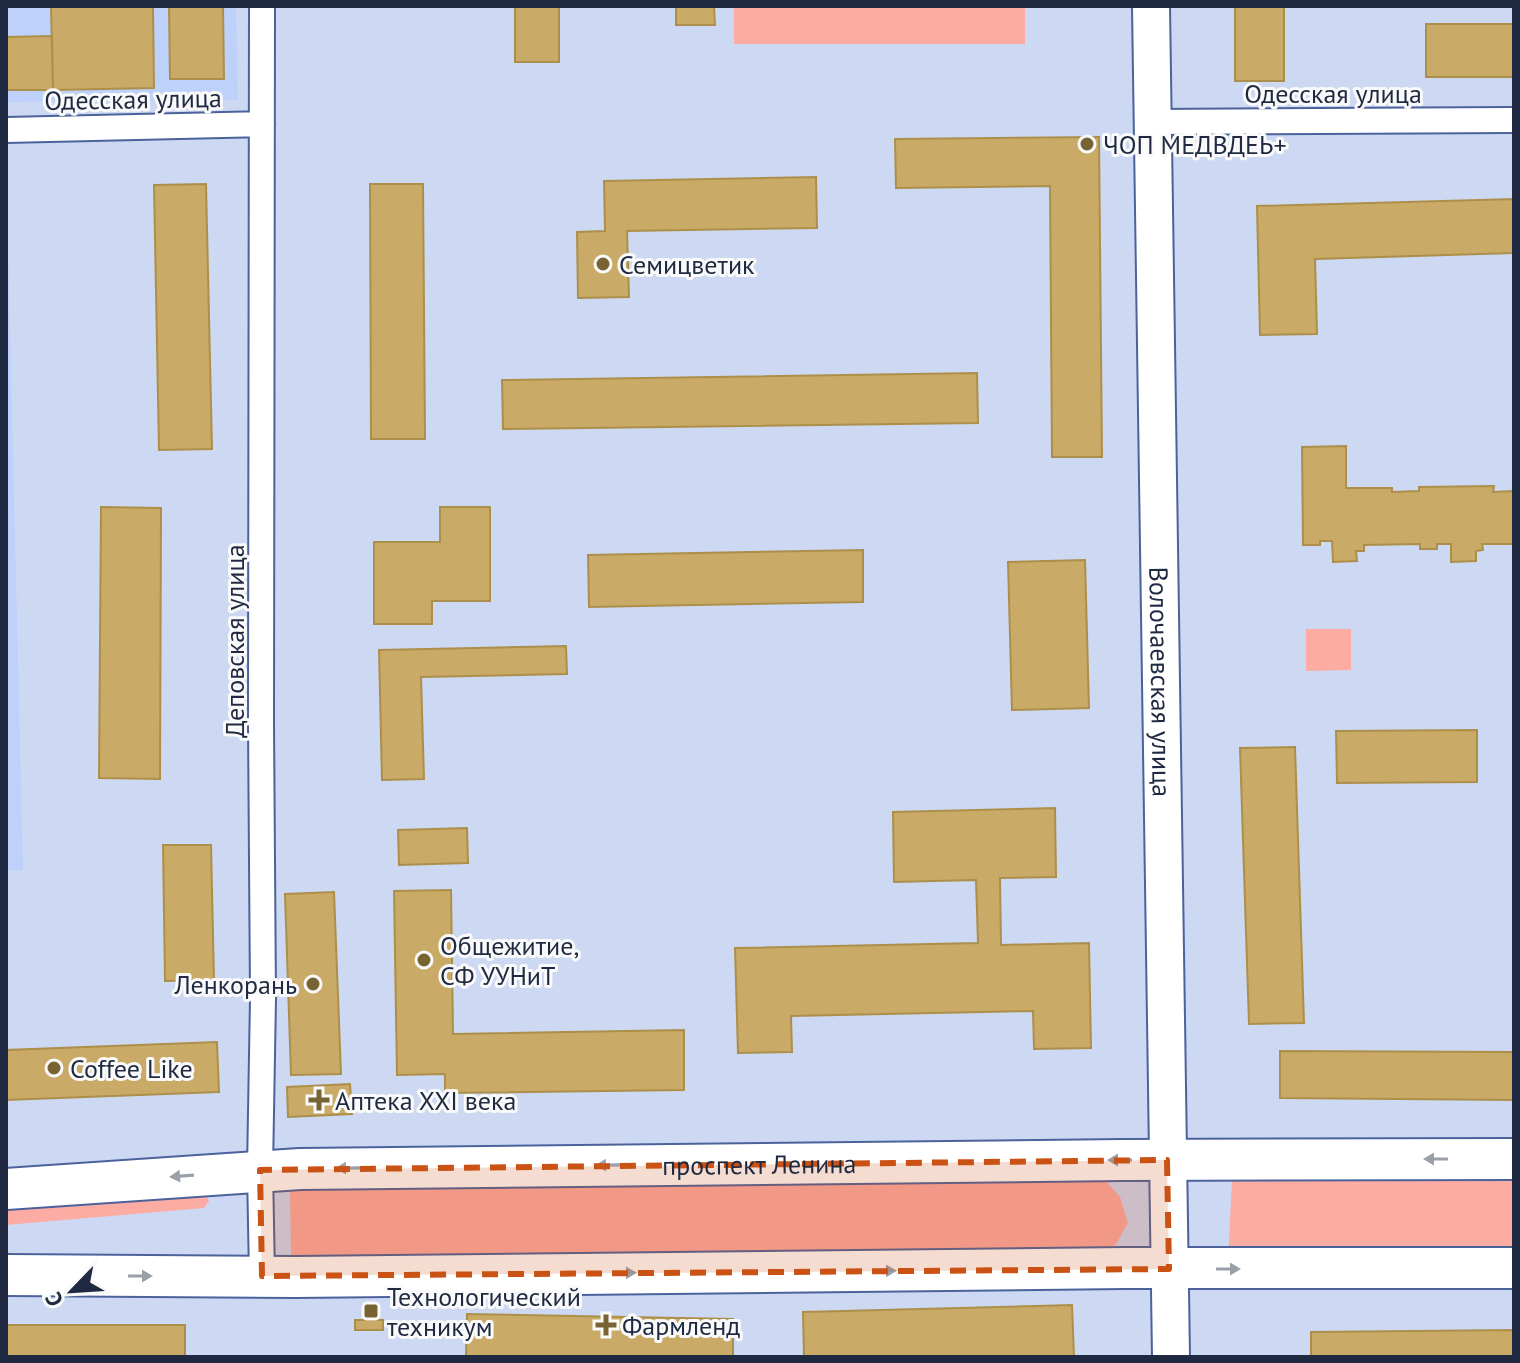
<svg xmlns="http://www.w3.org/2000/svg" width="1520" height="1363" viewBox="0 0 1520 1363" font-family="'PT Sans',sans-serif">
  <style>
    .built { fill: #bed1fb }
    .green { fill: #fcaca3 }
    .building { fill: #c9aa66; stroke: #ac8f4a; stroke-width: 2 }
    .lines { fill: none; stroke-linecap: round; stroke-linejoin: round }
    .street-casing { stroke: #4b629b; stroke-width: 28 }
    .secondary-casing { stroke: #4b629b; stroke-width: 40 }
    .primary-casing { stroke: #4b629b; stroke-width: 44 }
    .street { stroke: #fff; stroke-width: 24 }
    .secondary { stroke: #fff; stroke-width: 36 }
    .primary { stroke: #fff; stroke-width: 40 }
    .oneway { fill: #9a9faa }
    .marked { fill: #ca5214; fill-opacity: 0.2; stroke: #ca5214; stroke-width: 6; stroke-dasharray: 16 10; stroke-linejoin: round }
    .poi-dot { fill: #786332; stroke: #fafafa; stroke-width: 3 }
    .labels { text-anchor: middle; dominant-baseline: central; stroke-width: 6; stroke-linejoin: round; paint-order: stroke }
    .street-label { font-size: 26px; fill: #1f2941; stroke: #fafafa }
    .poi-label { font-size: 26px; fill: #1f2941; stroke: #fafafa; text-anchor: start }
  </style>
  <rect width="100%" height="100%" fill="#cdd9f3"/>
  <path class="built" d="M 6,6 L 236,6 L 238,100 L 6,102 Z
    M 6,163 L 23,870 L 6,870 Z"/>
  <path class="green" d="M 734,6 L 1025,6 L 1025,44 L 734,44 Z
    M 1306,629 L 1351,629 L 1351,670 L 1306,671 Z
    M 1514,1177 L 1514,1258 L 1228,1261 L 1232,1179 Z
    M 1105,1180 L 1120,1197 L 1128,1223 L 1116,1244 L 1102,1254 L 291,1256 L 290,1190 Z
    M 203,1191 L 209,1201 L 204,1208 L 6,1225 L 6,1206 Z"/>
  <path class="building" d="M 51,6 L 153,6 L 154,88 L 53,90 Z
    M 169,6 L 223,6 L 224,79 L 170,79 Z
    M 515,6 L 559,6 L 559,62 L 515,62 Z
    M 676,6 L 714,6 L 715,25 L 676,25 Z
    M 1235,6 L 1284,6 L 1284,81 L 1235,81 Z
    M 1426,24 L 1514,24 L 1514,77 L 1426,77 Z
    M 52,36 L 53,90 L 6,90 L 6,37 Z
    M 1099,137 L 1102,457 L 1052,457 L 1050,186 L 896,188 L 895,139 Z
    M 816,177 L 817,228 L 627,231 L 629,297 L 578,298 L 577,232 L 605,231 L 604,181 Z
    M 206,184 L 212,449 L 159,450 L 154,185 Z
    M 370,184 L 423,184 L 425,439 L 371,439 Z
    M 1514,199 L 1514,253 L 1315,259 L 1317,334 L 1260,335 L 1257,206 Z
    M 977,373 L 978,423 L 503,429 L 502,380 Z
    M 1346,446 L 1346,488 L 1392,488 L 1392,492 L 1419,491 L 1419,487 L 1494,486 L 1493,492 L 1514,491 L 1514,544 L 1482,544 L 1483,550 L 1476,551 L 1476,561 L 1451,562 L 1451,544 L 1437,544 L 1437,549 L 1420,549 L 1420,544 L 1364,545 L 1364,551 L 1356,551 L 1357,561 L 1333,562 L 1332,541 L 1320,541 L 1320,545 L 1303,545 L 1302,447 Z
    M 101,507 L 161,508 L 160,779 L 99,778 Z
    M 440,507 L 490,507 L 490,601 L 432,601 L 432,624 L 374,624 L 374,542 L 440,542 Z
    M 863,550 L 863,602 L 589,607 L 588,555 Z
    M 1085,560 L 1089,708 L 1012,710 L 1008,562 Z
    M 566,646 L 567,674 L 421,677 L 424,779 L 382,780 L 379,650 Z
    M 1477,730 L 1477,782 L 1337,783 L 1336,731 Z
    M 1295,747 L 1304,1023 L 1249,1024 L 1240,748 Z
    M 1055,808 L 1056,877 L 1000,878 L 1001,945 L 1089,943 L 1091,1048 L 1034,1049 L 1033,1011 L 791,1016 L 792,1052 L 738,1053 L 735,948 L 978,943 L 976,880 L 894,882 L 893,812 Z
    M 467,828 L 468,863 L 399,865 L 398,830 Z
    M 163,845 L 211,845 L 214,980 L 165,981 Z
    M 451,890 L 453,1034 L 684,1030 L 684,1090 L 445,1093 L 445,1074 L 397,1075 L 394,891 Z
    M 334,892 L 341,1074 L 291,1075 L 285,894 Z
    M 217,1042 L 219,1092 L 6,1100 L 6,1050 Z
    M 1280,1051 L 1514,1052 L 1514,1100 L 1280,1098 Z
    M 350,1084 L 352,1114 L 288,1117 L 287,1087 Z
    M 1072,1305 L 1074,1357 L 804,1357 L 803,1312 Z
    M 467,1314 L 733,1319 L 733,1357 L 466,1357 Z
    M 355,1320 L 383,1320 L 383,1330 L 355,1330 Z
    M 6,1325 L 185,1325 L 185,1357 L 6,1357 Z
    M 1514,1330 L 1514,1357 L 1311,1357 L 1311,1332 Z"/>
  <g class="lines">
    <defs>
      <path id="street" d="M 1153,122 L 1514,120
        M 6,130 L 262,124
        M 262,1276 L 260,1170 L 263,998 L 261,723 L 262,6"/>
      <g id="secondary">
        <path id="s1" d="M 1151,6 L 1171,1357"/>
      </g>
      <g id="primary">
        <path id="s2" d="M 6,1189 L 300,1169 L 1123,1160 L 1514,1159"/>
        <path d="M 6,1275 L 295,1277 L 1125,1268 L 1514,1268"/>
      </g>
    </defs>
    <use href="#street" class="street-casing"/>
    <use href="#secondary" class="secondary-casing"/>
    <use href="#primary" class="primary-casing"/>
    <use href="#street" class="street"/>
    <use href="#secondary" class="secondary"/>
    <use href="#primary" class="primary"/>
  </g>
  <defs><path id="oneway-solid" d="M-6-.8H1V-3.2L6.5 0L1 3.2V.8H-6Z" transform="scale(2)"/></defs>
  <g class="oneway">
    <use href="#oneway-solid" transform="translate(1436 1159) rotate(180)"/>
    <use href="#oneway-solid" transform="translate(1120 1160) rotate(-180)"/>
    <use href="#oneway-solid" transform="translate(608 1165) rotate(179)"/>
    <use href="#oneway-solid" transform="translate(348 1168) rotate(179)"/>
    <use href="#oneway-solid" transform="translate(182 1176) rotate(176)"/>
    <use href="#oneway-solid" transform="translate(1228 1269)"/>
    <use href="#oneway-solid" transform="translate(884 1271) rotate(-1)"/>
    <use href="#oneway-solid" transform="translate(624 1273) rotate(-1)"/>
    <use href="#oneway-solid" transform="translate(140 1276)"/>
  </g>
  <path class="marked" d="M 1167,1160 L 1169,1269 L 262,1276 L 260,1170 Z"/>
  <g class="poi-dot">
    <circle cx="1087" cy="144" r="8"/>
    <circle cx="603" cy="264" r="8"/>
    <circle cx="424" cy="960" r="8"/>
    <circle cx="313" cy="984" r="8"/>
    <circle cx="54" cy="1068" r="8"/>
    <path d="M315 1088h8v8h8v8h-8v8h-8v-8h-8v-8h8z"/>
    <rect x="363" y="1303" width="16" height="16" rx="4"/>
    <path d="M602 1313h8v8h8v8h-8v8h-8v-8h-8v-8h8z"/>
  </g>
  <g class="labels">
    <g class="street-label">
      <text x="1333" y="93">Одесская улица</text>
      <text transform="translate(133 99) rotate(-1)">Одесская улица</text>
      <text transform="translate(234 641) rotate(-90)">Деповская улица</text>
      <text stroke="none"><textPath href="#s1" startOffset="676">Волочаевская улица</textPath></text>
      <text stroke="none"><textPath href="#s2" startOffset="754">проспект Ленина</textPath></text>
    </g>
    <g class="poi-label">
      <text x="1103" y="144">ЧОП МЕДВДЕЬ+</text>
      <text x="619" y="264">Семицветик</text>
      <text x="440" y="945">Общежитие,<tspan x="440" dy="30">СФ УУНиТ</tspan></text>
      <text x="297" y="984" text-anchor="end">Ленкорань</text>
      <text x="70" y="1068">Coffee Like</text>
      <text x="335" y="1100">Аптека ХХI века</text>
      <text x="387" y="1296">Технологический<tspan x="387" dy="30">техникум</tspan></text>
      <text x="622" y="1325">Фармленд</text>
    </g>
  </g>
  <rect width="1520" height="1363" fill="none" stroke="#1f2941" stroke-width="16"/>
  <g transform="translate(72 1291) rotate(245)" stroke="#fafafa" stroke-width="6" paint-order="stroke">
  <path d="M0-6L14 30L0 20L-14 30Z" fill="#1f2941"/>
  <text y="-12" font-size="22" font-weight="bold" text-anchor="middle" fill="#1f2941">С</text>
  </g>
</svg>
